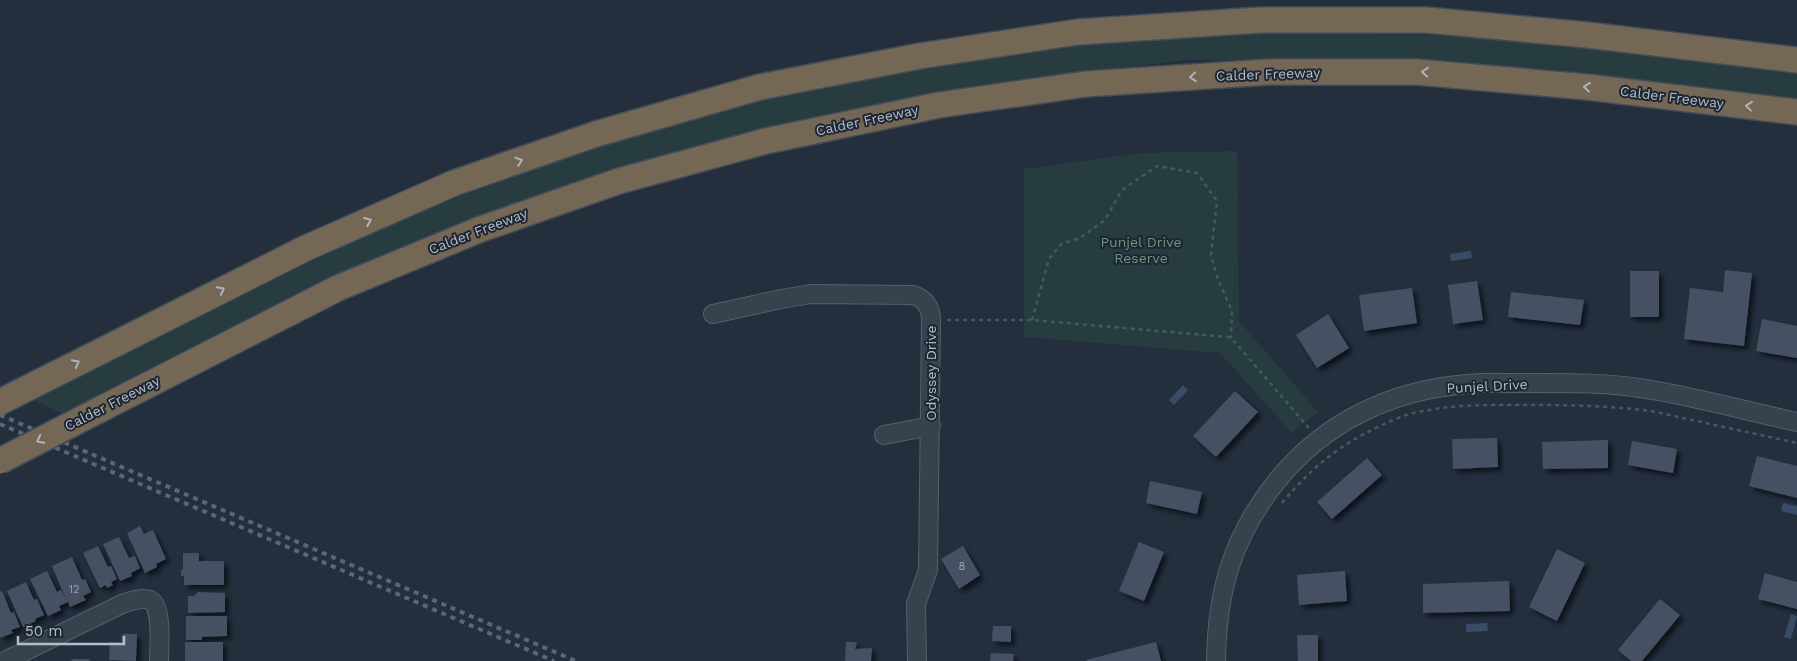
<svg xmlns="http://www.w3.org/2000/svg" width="1797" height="661" viewBox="0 0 1797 661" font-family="'Work Sans',sans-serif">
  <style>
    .green { fill: #263c3f }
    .water { fill: #394c67 }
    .building { fill: #455162; filter: url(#shadow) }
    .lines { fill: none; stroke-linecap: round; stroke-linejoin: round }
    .minor-casing { stroke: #565f6c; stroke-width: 20 }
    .highway-casing { stroke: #434c59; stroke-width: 28 }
    .path { stroke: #44595c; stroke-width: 2.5; stroke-dasharray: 4 4; stroke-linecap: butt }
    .minor { stroke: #38414e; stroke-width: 18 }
    .highway { stroke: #746855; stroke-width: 25 }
    .rail { stroke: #5a6575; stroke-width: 4; stroke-dasharray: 5 5; stroke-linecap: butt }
    .highway-bridge-casing { stroke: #434c59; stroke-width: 28; stroke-linecap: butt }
    .highway-bridge { stroke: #746855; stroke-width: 25 }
    .oneway { stroke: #aeb4bd }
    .labels { text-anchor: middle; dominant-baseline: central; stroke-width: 4; stroke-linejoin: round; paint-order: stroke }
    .number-label { font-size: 11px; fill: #98a1af }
    .street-label { font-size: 14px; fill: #b4bcc9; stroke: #1d2633 }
    .park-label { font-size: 14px; fill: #6b9a76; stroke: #1d2633 }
  </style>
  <defs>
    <filter id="shadow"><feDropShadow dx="4" dy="4" stdDeviation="2.5" flood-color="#0009"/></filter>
  </defs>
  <rect width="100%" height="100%" fill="#242f3e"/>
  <path class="green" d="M 1264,31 L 1458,36 L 1567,42 L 1797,70 L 1797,100 L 1649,81 L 1454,65 L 1292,60 L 1185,60 L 986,85 L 802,120 L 663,158 L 66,415 L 33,400 L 161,334 L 407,216 L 619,138 L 803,88 L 951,60 L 1128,40 Z
    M 1237,151 L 1239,321 L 1318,412 L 1292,433 L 1220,353 L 1024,337 L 1024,169 L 1141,153 Z"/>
  <path class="water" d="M 1471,251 L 1472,258 L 1451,261 L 1450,254 Z
    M 1183,385 L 1188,390 L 1174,405 L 1169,400 Z
    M 1783,503 L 1797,506 L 1797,515 L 1781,511 Z
    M 1791,614 L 1797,616 L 1791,639 L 1784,637 Z
    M 1487,623 L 1488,631 L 1466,632 L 1466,624 Z"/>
  <path class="building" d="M 1725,270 L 1752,273 L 1744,346 L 1684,339 L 1690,288 L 1723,292 Z
    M 1630,271 L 1659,271 L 1659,317 L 1630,317 Z
    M 1477,281 L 1483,320 L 1453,324 L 1448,285 Z
    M 1412,288 L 1417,323 L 1364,331 L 1359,295 Z
    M 1511,292 L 1584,300 L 1580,325 L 1508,317 Z
    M 1328,314 L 1349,348 L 1317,368 L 1296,335 Z
    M 1762,319 L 1797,326 L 1797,358 L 1756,351 Z
    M 1235,391 L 1258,412 L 1216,457 L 1193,436 Z
    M 1497,438 L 1498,467 L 1453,469 L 1452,439 Z
    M 1608,440 L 1608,468 L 1543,469 L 1542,442 Z
    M 1632,441 L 1677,449 L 1673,473 L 1628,465 Z
    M 1757,456 L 1797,466 L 1797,498 L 1749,486 Z
    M 1367,458 L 1382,475 L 1332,519 L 1317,502 Z
    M 1150,481 L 1202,492 L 1197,514 L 1146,503 Z
    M 140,526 L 144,534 L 153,530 L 166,559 L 156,564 L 157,567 L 145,573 L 127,533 Z
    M 119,537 L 129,558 L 135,556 L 140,568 L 131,573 L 132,576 L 120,581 L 103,544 Z
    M 1139,542 L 1164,552 L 1144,601 L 1119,591 Z
    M 98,546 L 108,567 L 111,566 L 117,579 L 111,582 L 113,585 L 107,588 L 106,585 L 100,588 L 83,553 Z
    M 963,546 L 980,575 L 959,589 L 941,559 Z
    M 1557,549 L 1585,563 L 1557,621 L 1529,607 Z
    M 183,553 L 199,553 L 199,561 L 224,561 L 224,585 L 184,585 L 184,576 L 181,576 L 181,570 L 183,569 Z
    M 72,557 L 82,580 L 85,579 L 91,592 L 83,596 L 86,600 L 70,607 L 68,602 L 59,606 L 61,610 L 48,616 L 30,579 L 47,571 L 57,592 L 61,590 L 66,599 L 52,566 Z
    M 1345,571 L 1347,601 L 1299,605 L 1297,575 Z
    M 1765,573 L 1797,582 L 1797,609 L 1758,599 Z
    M 1509,581 L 1510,611 L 1423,613 L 1423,584 Z
    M 26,582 L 34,600 L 37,599 L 44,615 L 35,619 L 36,621 L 23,627 L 7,591 Z
    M 2,591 L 11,613 L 14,612 L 20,627 L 11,630 L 13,633 L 0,638 L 0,592 Z
    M 198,592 L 225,593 L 225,612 L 188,613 L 188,596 L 194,596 Z
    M 1660,599 L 1680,615 L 1642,661 L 1631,661 L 1618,650 Z
    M 186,616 L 227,616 L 227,636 L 202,637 L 202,640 L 186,640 Z
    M 993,626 L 1011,626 L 1011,642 L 992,641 Z
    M 122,634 L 137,634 L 136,661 L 109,660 L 110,642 L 121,643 Z
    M 1297,635 L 1318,635 L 1318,661 L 1298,661 Z
    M 185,642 L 223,642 L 223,661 L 185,661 Z
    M 846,642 L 857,642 L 855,649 L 872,648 L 871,661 L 845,661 Z
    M 1156,642 L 1161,661 L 1086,661 L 1086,660 Z
    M 991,653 L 1014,654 L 1013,661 L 990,661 Z
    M 74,659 L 89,659 L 90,661 L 70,661 Z"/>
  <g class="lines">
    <defs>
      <path id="minor" d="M 713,314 L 781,299 L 811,294 L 913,295 C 925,299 931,307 931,320 L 928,570 L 916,604 L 917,661
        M 884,435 L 931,426
        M 5,661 L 122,604 C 131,601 141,597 150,600 C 163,606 159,648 159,661
        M 1216,661 C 1217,591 1232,538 1276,482 C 1324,422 1391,390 1468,384 C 1486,382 1504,383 1521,383 C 1563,383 1605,382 1646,389 C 1696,397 1747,411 1797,422"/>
      <path id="highway" d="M 0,402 L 306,248 L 454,183 L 596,134 L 760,87 L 920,56 L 1078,32 L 1261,20 L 1426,20 L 1587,35 L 1797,60
        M 99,410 L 338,288 L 481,229 L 619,181 L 766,141 L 939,105 L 1086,84 L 1269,72 L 1417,72 L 1587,87 L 1797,112"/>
    </defs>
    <use href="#minor" class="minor-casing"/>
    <use href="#highway" class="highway-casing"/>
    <path class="path" d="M 947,320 L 1032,320 L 1228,337 L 1233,340 L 1309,428
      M 1032,320 L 1049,259 L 1061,244 L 1080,238 L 1105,220 L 1122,190 L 1157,166 L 1197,173 L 1217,201 L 1211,254 L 1217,277 L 1232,311 L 1231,338
      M 1282,503 C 1311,468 1339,445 1380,426 C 1393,420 1408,413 1423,411 C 1458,404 1494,405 1529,405 C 1570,405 1611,406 1651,411 L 1797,443"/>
    <use href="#minor" class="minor"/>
    <use href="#highway" class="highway"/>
    <path class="rail" d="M 0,415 L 576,661
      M 0,424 L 554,661"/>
    <defs>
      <path id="highway-bridge" d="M 0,461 L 99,410"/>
    </defs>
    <use href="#highway-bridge" class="highway-bridge-casing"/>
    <use href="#highway-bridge" class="highway-bridge"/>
  </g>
  <defs><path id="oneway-chevron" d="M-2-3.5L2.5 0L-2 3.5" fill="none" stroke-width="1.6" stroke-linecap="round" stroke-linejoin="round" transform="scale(1.25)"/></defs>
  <g class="oneway">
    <use href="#oneway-chevron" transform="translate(1425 72) rotate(-175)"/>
    <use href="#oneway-chevron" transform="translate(1193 77) rotate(176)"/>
    <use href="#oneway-chevron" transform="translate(1587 87) rotate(-174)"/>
    <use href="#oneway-chevron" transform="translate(1749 106) rotate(-173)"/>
    <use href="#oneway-chevron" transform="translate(519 161) rotate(-19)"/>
    <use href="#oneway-chevron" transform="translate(368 221) rotate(-23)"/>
    <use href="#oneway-chevron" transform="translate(221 290) rotate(-27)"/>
    <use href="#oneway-chevron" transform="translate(76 363) rotate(-27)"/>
    <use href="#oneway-chevron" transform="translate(40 440) rotate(153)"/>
  </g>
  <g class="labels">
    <g class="number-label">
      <text x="962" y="566">8</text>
      <text x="74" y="589">12</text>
    </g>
    <g class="street-label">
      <text transform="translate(1268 74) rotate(-2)">Calder Freeway</text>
      <text transform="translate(1672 97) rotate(7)">Calder Freeway</text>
      <text transform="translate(867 120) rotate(-12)">Calder Freeway</text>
      <text transform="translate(478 231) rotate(-21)">Calder Freeway</text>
      <text transform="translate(931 373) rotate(-90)">Odyssey Drive</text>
      <text transform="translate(1487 386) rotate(-3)">Punjel Drive</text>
      <text transform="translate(112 403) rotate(-27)">Calder Freeway</text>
    </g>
    <g class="park-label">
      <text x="1141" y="242">Punjel Drive<tspan x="1141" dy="16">Reserve</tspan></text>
    </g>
  </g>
  <path d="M18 636v8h106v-8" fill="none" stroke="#b4bcc9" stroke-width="2.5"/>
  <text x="25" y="636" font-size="15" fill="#b4bcc9" stroke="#1d2633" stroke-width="4" paint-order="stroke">50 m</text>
</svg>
